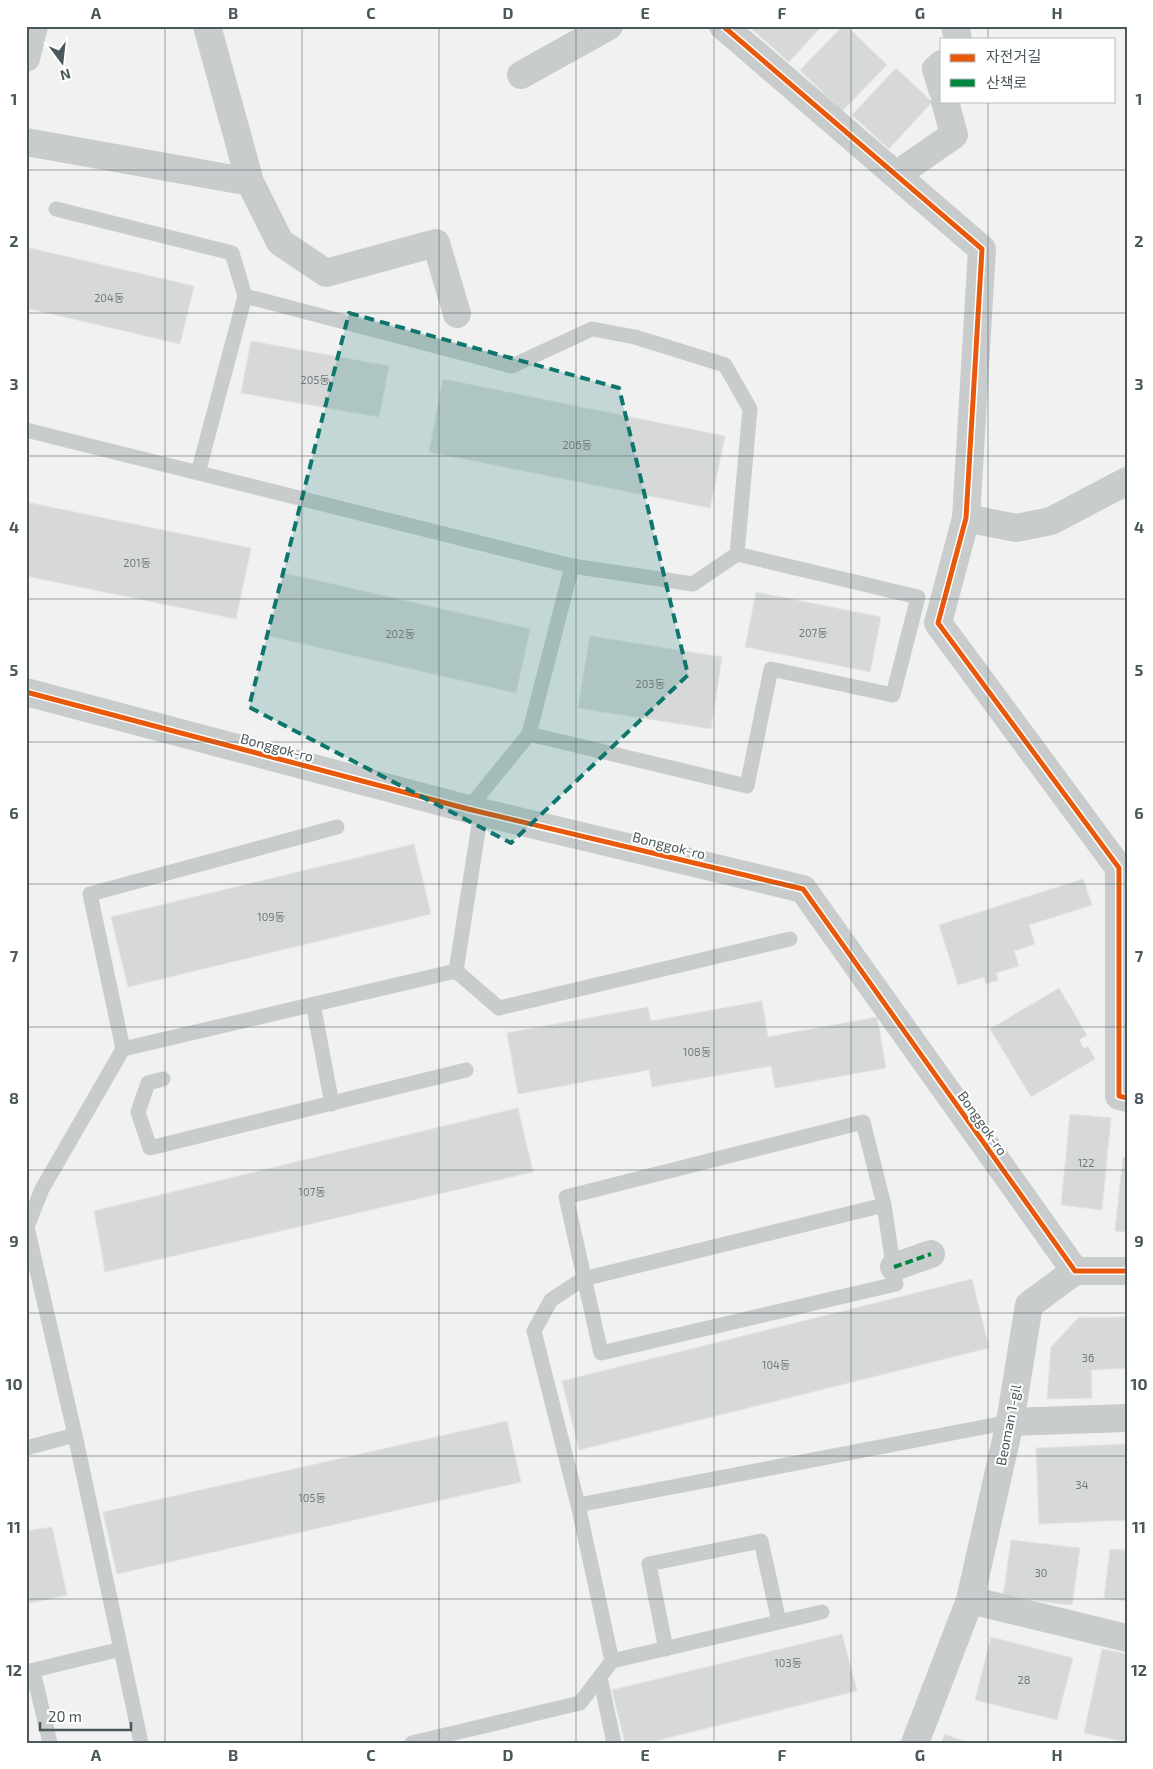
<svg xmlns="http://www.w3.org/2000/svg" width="1153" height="1769" viewBox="0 0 1153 1769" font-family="'Exo 2','Noto Sans KR',sans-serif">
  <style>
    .building { fill: #d7d9d9; stroke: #e2e3e3 }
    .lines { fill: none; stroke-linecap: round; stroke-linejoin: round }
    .lane { stroke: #c9cccc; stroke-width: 15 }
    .street { stroke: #c9cccc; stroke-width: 28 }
    .quiet { stroke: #00873e; stroke-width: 4; stroke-dasharray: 8 4; stroke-linecap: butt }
    .cycleway-casing { stroke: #fff; stroke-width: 8 }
    .cycleway { stroke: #e8590c; stroke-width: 5 }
    .marked { fill: #0f766e; fill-opacity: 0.2; stroke: #0f766e; stroke-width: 4; stroke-dasharray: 10 6; stroke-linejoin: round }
    .grid { fill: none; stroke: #4a575b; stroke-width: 1; stroke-opacity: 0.55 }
    .labels { text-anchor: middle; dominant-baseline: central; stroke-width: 4; stroke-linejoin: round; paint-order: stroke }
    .number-label { font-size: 11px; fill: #6f797c }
    .street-label { font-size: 14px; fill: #4a575b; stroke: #fff }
    .neatline { fill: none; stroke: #4a575b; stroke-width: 2 }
    .grid-label { font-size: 16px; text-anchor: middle; font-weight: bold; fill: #4a575b }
  </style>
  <rect width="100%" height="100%" fill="#f1f1f1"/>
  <path class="building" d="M 748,26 L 822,26 L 789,62 Z
    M 843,26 L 847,26 L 887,65 L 842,111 L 800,70 Z
    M 896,68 L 932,102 L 889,149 L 852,115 Z
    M 30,248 L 194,286 L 180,344 L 26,308 L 26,263 Z
    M 251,341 L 389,366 L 379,417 L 241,393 Z
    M 443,379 L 725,436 L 710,508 L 429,452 Z
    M 26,502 L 251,548 L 236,619 L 26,576 Z
    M 284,573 L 530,629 L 516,693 L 269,636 Z
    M 756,592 L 881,617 L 870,672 L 745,647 Z
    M 590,636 L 722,657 L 711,729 L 578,708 Z
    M 414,844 L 431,914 L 128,987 L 111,917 Z
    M 1083,879 L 1092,905 L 1029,925 L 1035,944 L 1014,951 L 1019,966 L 996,973 L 998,980 L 986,984 L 984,977 L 958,985 L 939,925 Z
    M 1059,988 L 1087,1035 L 1079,1040 L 1084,1049 L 1088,1046 L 1095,1059 L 1031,1097 L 990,1029 Z
    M 762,1001 L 768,1037 L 877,1017 L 886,1068 L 775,1088 L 771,1066 L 652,1087 L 649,1070 L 518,1094 L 507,1033 L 648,1007 L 651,1021 Z
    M 518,1108 L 533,1172 L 105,1272 L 94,1211 Z
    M 1070,1114 L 1111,1118 L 1102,1210 L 1061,1205 Z
    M 1123,1157 L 1127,1157 L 1127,1232 L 1115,1231 Z
    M 972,1279 L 989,1348 L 579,1450 L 562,1381 Z
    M 1127,1317 L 1127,1368 L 1091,1370 L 1092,1398 L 1047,1399 L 1051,1347 L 1078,1318 Z
    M 507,1421 L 521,1482 L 117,1574 L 103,1512 Z
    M 1127,1444 L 1127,1520 L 1039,1524 L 1036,1448 Z
    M 52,1527 L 67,1595 L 26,1604 L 26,1531 Z
    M 1011,1540 L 1080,1548 L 1072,1605 L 1003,1597 Z
    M 1110,1549 L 1127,1550 L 1127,1601 L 1104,1598 Z
    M 842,1634 L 857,1691 L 647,1743 L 625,1743 L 612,1690 Z
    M 991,1637 L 1073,1658 L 1057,1720 L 975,1700 Z
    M 1102,1649 L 1127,1654 L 1127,1742 L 1084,1733 Z
    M 945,1734 L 968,1743 L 941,1743 Z"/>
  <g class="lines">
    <path class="lane" d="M 56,209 L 232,253 L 245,296 L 512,366 L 592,329 L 635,337 L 725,365 L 750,409 L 737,554
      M 26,430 L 572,566
      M 198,473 L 245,296
      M 468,809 L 529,734 L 572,566 L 693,584 L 737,554 L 918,597 L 893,695 L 771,669 L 747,786 L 529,734
      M 456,971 L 499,1008 L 790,939
      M 313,1004 L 332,1104
      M 123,1049 L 90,894 L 337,827
      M 163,1079 L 148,1083 L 138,1112 L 150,1148 L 466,1070
      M 863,1122 L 884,1205 L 896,1284 L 601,1353 L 566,1197 Z
      M 26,1448 L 75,1435
      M 578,1505 L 534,1331 L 551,1300 L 583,1279 L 884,1205
      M 666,1649 L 649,1564 L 761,1541 L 779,1622
      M 612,1661 L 822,1612
      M 33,1671 L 50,1743
      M 26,1672 L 121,1649
      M 600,1677 L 614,1743
      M 141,1743 L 75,1435 L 27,1227 L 42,1189 L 123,1049 L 456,971 L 481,812
      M 412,1743 L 580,1703 L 612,1661 L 578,1505 L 1010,1422"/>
    <path class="street" d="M 207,26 L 250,182
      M 723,26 L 982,249 L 966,518 L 938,623 L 1119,868 L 1119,1096 L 1127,1098
      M 955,26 L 958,39
      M 26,58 L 34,26
      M 942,64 L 936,69 L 942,89
      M 521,75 L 609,26
      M 26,142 L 250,182 L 280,242 L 326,273 L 436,243 L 457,314
      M 896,175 L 954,135 L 945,101
      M 966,518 L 1016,528 L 1051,521 L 1127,481
      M 26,692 L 468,809 L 803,889 L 1075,1271 L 1127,1271
      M 894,1267 L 931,1254
      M 1010,1422 L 1127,1418
      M 970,1600 L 1127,1638
      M 915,1743 L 970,1600 L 1010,1422 L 1029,1305 L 1075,1271"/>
    <path class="quiet" d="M 894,1267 L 931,1254"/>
    <defs>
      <path id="cycleway" d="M 723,26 L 982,249 L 966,518 L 938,623 L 1119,868 L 1119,1096 L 1127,1098
        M 26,692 L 468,809 L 803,889 L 1075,1271 L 1127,1271"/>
    </defs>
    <use href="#cycleway" class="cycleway-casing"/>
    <use href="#cycleway" class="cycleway"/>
  </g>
  <path class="marked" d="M 349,313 L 619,388 L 688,675 L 511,843 L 249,707 Z"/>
  <path class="grid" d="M 165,26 L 165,1743M 302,26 L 302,1743M 439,26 L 439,1743M 576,26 L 576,1743M 714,26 L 714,1743M 851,26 L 851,1743M 988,26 L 988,39M 988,101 L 988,1743M 26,170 L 1127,170M 26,313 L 1127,313M 26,456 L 1127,456M 26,599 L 1127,599M 26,742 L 1127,742M 26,884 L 1127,884M 26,1027 L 1127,1027M 26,1170 L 1127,1170M 26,1313 L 1127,1313M 26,1456 L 1127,1456M 26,1599 L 1127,1599"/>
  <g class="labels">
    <g class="number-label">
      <text x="109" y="297">204동</text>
      <text x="315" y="379">205동</text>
      <text x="577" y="444">206동</text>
      <text x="137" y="562">201동</text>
      <text x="813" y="632">207동</text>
      <text x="400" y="633">202동</text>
      <text x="650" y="683">203동</text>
      <text x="271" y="916">109동</text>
      <text x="697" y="1051">108동</text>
      <text x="1086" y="1162">122</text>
      <text x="312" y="1191">107동</text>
      <text x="1088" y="1357">36</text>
      <text x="776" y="1364">104동</text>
      <text x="1082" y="1484">34</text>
      <text x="312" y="1497">105동</text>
      <text x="1041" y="1572">30</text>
      <text x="788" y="1662">103동</text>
      <text x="1024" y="1679">28</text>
    </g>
    <g class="street-label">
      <text transform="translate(277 747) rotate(15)">Bonggok-ro</text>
      <text transform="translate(669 845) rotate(14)">Bonggok-ro</text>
      <text transform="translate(983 1123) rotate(55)">Bonggok-ro</text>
      <text transform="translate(1008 1425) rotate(-79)">Beoman 1-gil</text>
    </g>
  </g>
  <rect width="1153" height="1769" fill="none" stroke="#ffffff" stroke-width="55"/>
  <rect x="940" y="38" width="175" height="65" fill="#ffffff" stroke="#b7bcbd"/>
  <rect x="950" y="54" width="25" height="8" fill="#e8590c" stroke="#b7bcbd"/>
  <text x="986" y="62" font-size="15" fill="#4a575b">자전거길</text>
  <rect x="950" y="79" width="25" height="8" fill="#00873e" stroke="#b7bcbd"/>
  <text x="986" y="88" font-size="15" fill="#4a575b">산책로</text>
  <g transform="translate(62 62) rotate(165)" stroke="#ffffff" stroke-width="4" paint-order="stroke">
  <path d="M0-4L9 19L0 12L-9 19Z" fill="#4a575b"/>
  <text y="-8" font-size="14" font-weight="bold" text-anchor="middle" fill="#4a575b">N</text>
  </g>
  <path d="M40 1722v8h91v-8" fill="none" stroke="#4a575b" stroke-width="2.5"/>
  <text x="48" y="1722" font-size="15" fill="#4a575b" stroke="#ffffff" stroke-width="4" paint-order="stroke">20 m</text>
  <rect x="28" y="28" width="1098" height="1714" class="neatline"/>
  <g class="grid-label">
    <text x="96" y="19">A</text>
    <text x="233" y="19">B</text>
    <text x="371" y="19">C</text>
    <text x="508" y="19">D</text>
    <text x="645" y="19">E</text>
    <text x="782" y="19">F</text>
    <text x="920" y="19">G</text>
    <text x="1057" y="19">H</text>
    <text x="14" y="105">1</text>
    <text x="1139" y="105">1</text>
    <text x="14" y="247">2</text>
    <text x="1139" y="247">2</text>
    <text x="14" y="390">3</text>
    <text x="1139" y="390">3</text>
    <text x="14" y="533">4</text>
    <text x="1139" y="533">4</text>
    <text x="14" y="676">5</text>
    <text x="1139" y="676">5</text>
    <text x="14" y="819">6</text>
    <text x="1139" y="819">6</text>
    <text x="14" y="962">7</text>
    <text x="1139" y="962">7</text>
    <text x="14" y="1104">8</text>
    <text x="1139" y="1104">8</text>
    <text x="14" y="1247">9</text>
    <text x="1139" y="1247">9</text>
    <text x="14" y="1390">10</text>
    <text x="1139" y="1390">10</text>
    <text x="14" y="1533">11</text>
    <text x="1139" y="1533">11</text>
    <text x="14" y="1676">12</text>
    <text x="1139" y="1676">12</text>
    <text x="96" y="1761">A</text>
    <text x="233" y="1761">B</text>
    <text x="371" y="1761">C</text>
    <text x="508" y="1761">D</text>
    <text x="645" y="1761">E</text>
    <text x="782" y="1761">F</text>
    <text x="920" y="1761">G</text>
    <text x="1057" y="1761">H</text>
  </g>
</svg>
